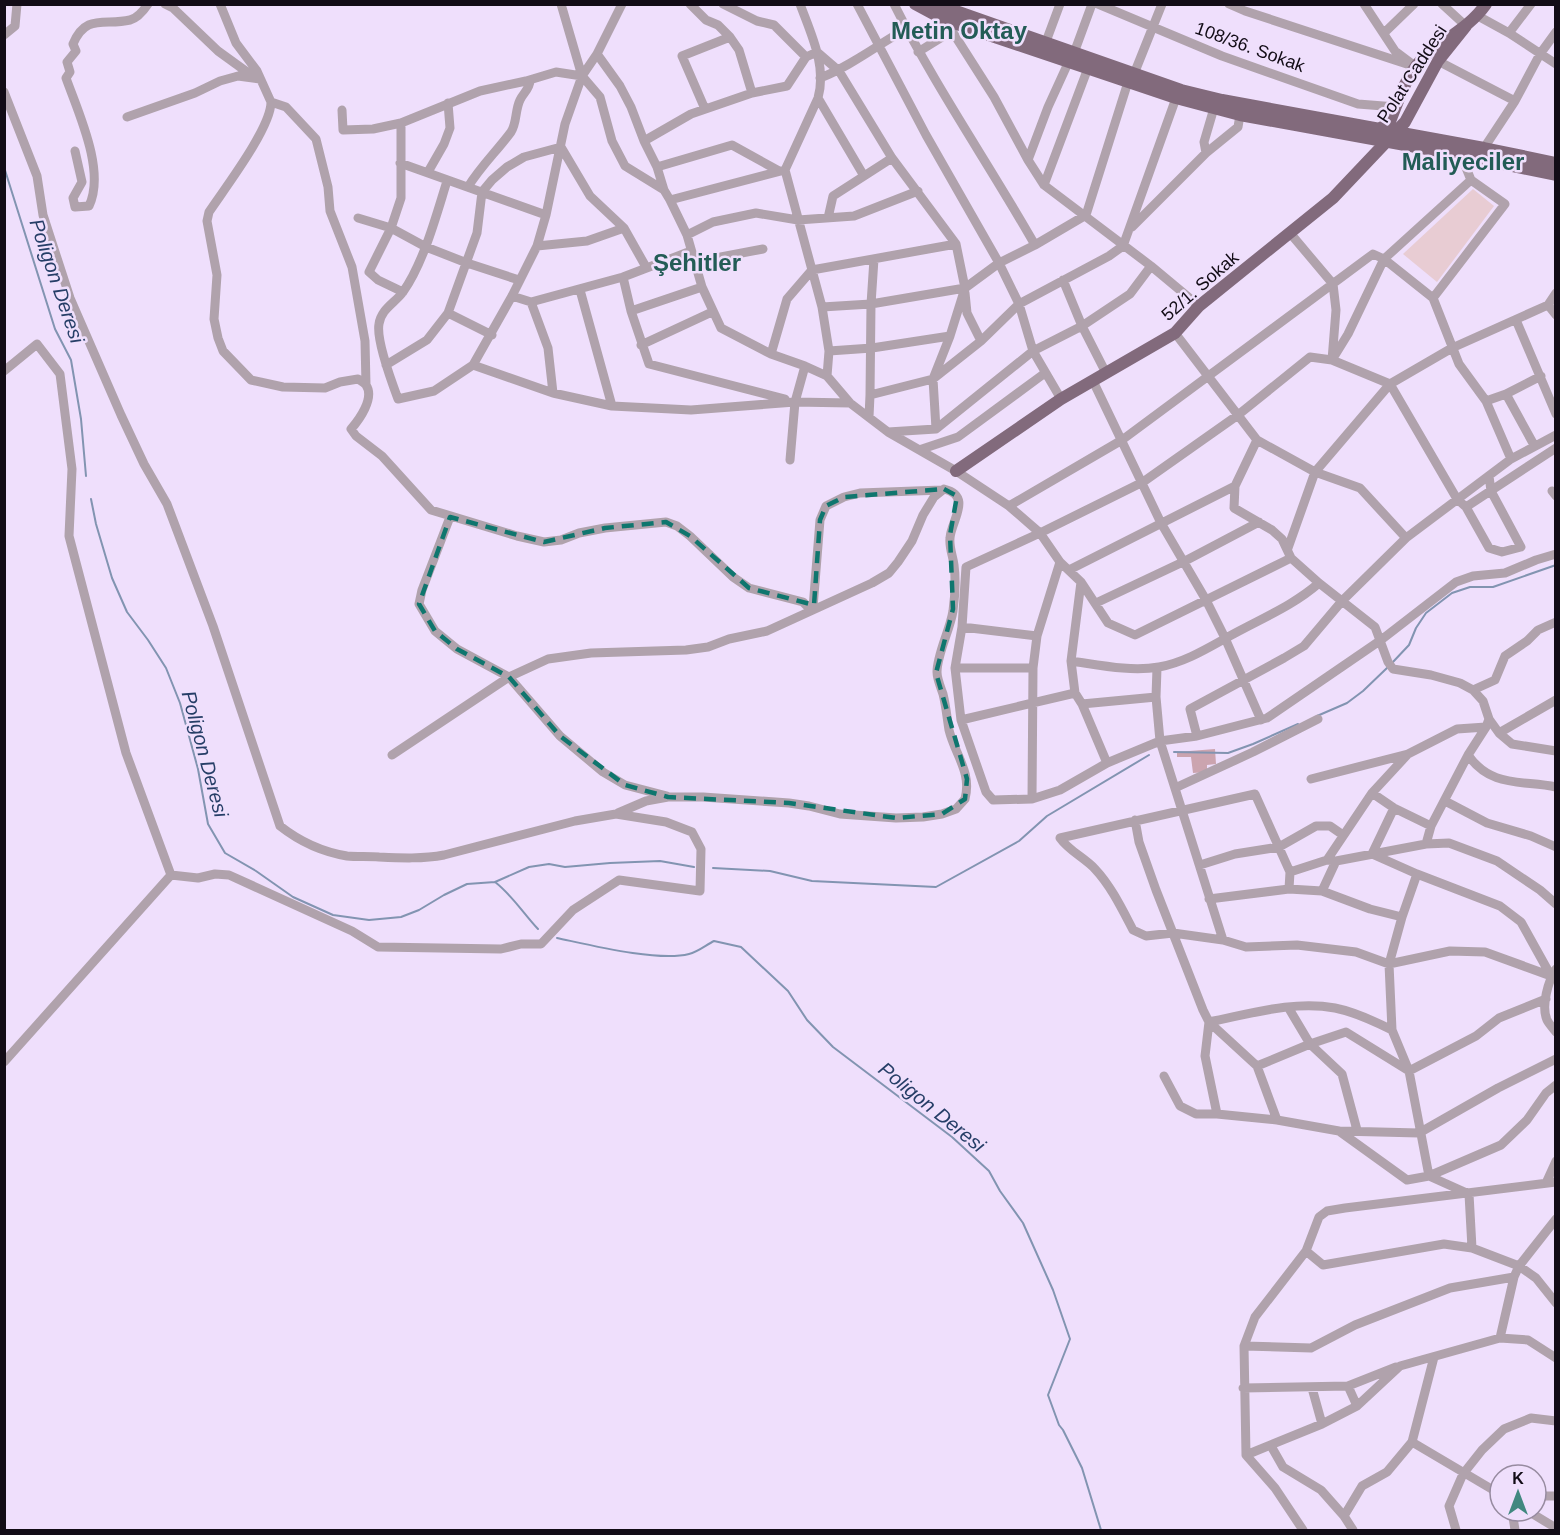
<svg xmlns="http://www.w3.org/2000/svg" width="1560" height="1535" viewBox="0 0 1560 1535" font-family="Arial,sans-serif">
  <style>
    .green { fill: #e8ccd3 }
    .forest { fill: #cba4af }
    .lines { fill: none; stroke-linecap: round; stroke-linejoin: round }
    .stream { stroke: #8294b1; stroke-width: 2 }
    .minor { stroke: #b0a2ac; stroke-width: 9 }
    .major { stroke: #826a7c; stroke-width: 12 }
    .marked { fill: none; stroke: #0f766e; stroke-width: 4.5; stroke-dasharray: 12 8; stroke-linejoin: round }
    .labels { text-anchor: middle; dominant-baseline: central; stroke-width: 5; stroke-linejoin: round; paint-order: stroke }
    .street-label { font-size: 18px; fill: #120c16; stroke: #efdffc }
    .water-label { font-size: 20px; font-style: italic; fill: #263e67; stroke: #efdffc }
    .district-label { font-size: 24px; font-weight: bold; fill: #235c56; stroke: #efdffc }
  </style>
  <rect width="100%" height="100%" fill="#efdffc"/>
  <path class="green" d="M 1473,189 L 1494,206 L 1437,282 L 1403,254 Z"/>
  <path class="forest" d="M 1215,749 L 1216,764 L 1207,765 L 1207,772 L 1193,773 L 1191,757 L 1177,757 L 1177,752 Z"/>
  <g class="lines">
    <path class="stream" d="M 4,167 L 55,329 L 71,360 L 81,419 L 86,476
      M 91,499 L 96,524 L 112,578 L 127,612 L 148,640 L 166,668 L 180,703 L 198,769 L 208,824 L 225,853 L 256,871 L 293,897 L 333,915 L 369,920 L 401,917 L 419,910 L 444,895 L 467,884 L 495,882 C 512,895 523,913 538,929
      M 1392,663 L 1409,645 L 1416,628 L 1426,613 L 1452,593 L 1470,587 L 1493,587 L 1556,565
      M 1317,716 L 1347,703 L 1363,691 L 1388,667
      M 1174,752 L 1228,753 L 1253,744 L 1298,724
      M 713,868 L 770,871 L 812,881 L 936,887 L 1019,841 L 1047,816 L 1149,755
      M 495,882 L 529,867 L 549,864 L 565,867 L 610,863 L 660,861 L 694,867
      M 557,938 C 590,945 658,962 689,954 C 698,952 706,945 714,941 L 741,947 L 788,991 L 807,1020 L 833,1047 L 952,1137 L 989,1171 L 1000,1191 L 1023,1223 L 1053,1290 L 1070,1339 L 1048,1395 L 1059,1425 L 1063,1430 L 1082,1468 L 1101,1530"/>
    <path class="minor" d="M 165,4 L 173,8 L 218,51 L 247,72 L 257,71
      M 220,4 L 236,43 L 257,71 L 271,102 L 286,107 L 316,139 L 328,187 L 330,211 L 352,267 L 365,341 L 366,385
      M 561,4 L 582,76
      M 622,4 L 597,54 L 582,76 L 565,124 L 546,215 L 537,246 L 512,296 L 473,365 L 553,393 L 612,406 L 691,410 L 795,402 L 850,403
      M 690,4 L 706,20 L 718,25 L 730,37 L 739,50 L 752,93
      M 723,4 L 757,21 L 774,25 L 806,57
      M 800,4 C 811,34 827,66 818,98 L 785,170 L 822,307 L 829,351 L 827,376
      M 857,4 L 926,135 L 999,263 L 1019,304 L 1033,351 L 1061,399
      M 894,4 C 936,88 989,164 1035,245
      M 1098,4 L 1222,56 L 1358,104 L 1396,107
      M 1229,4 L 1245,11 L 1416,67
      M 1364,4 L 1395,51 L 1411,63
      M 1442,4 L 1466,26
      M 1478,16 L 1509,33 L 1556,64
      M 1384,33 L 1414,4
      M 1509,33 L 1531,4
      M 4,35 L 15,26 L 17,4
      M 1044,47 L 1060,4
      M 918,52 L 952,31 L 994,97 L 1028,160 L 1044,185 L 1151,266 L 1199,306
      M 1074,53 L 1092,4
      M 597,54 L 620,86 L 631,107 L 644,141 L 657,167 L 664,190
      M 1438,61 L 1515,101 L 1540,54 L 1556,32
      M 1134,74 L 1162,4
      M 820,78 C 851,66 877,45 906,29
      M 4,92 L 37,176 L 43,215 L 70,298 L 121,415 L 144,464 L 167,504 L 213,626 L 280,826 C 299,841 323,852 347,856 C 357,857 369,856 379,857 C 401,858 423,859 444,855 L 575,821 L 616,814 L 666,822 L 692,832 L 701,849 L 700,891 L 619,880 L 573,910 L 541,944 L 521,944 L 501,949 L 378,947 L 352,931 L 229,875 L 215,874 L 198,878 L 171,875 L 126,753 L 69,536 L 72,469 L 60,374 L 37,344 L 4,371
      M 818,98 L 864,176
      M 271,102 C 271,128 225,188 209,212 L 207,221 L 217,275 L 214,319 L 218,338 L 223,351 L 251,380 L 283,387 L 325,388 L 340,382 L 358,379 C 361,381 364,382 366,385 C 375,398 359,420 351,429 L 356,436 L 382,456 L 431,510 L 517,536 L 544,542 L 561,540 L 579,533 L 605,528 L 666,522 L 677,526 L 690,536 L 733,577 L 749,588 L 803,602 L 811,610
      M 705,109 L 682,56 L 730,37
      M 342,110 L 343,130 L 373,129 L 401,123
      M 127,117 L 195,93 L 220,81 L 238,76 L 260,79
      M 644,141 L 691,114 L 752,93 L 787,86 L 806,57 L 817,52 L 839,71 L 892,158 L 956,244 L 965,288 L 950,336 L 933,379 L 870,395 L 869,417
      M 1484,148 L 1515,101
      M 75,151 L 82,182 L 73,198 L 75,207 L 89,206 C 106,171 78,112 66,78 L 70,72 L 67,62 L 76,51 L 73,44 C 86,13 105,26 130,20 C 138,18 144,10 148,4
      M 1206,153 L 1204,142 L 1214,108
      M 1028,160 L 1048,107 L 1069,61
      M 400,163 L 546,215
      M 657,167 L 732,145 L 779,171
      M 428,172 L 444,144 L 450,128 L 448,103
      M 447,181 C 436,216 424,262 403,292 C 395,303 381,309 379,324 C 376,340 392,383 398,399 L 434,391 L 473,365
      M 1044,185 L 1088,68
      M 468,187 C 480,167 497,151 511,132 C 517,123 515,110 520,100 C 523,93 530,89 530,80
      M 670,200 L 781,171
      M 358,218 L 391,228 L 426,247 L 467,263 L 519,280
      M 828,218 L 833,196 L 892,158
      M 1132,227 L 1206,153 L 1238,127 L 1240,115
      M 1290,233 L 1333,284 L 1336,310 L 1332,360 L 1348,334 L 1384,259 L 1471,180
      M 687,235 L 713,222 L 756,213 L 798,220 L 854,216 L 918,191
      M 537,246 L 587,241 L 624,228
      M 694,262 L 763,249
      M 623,277 L 631,311 L 649,364 L 785,399
      M 1063,280 L 1082,326 L 1106,373
      M 580,290 L 612,406
      M 403,292 L 378,280 L 369,272 L 391,228 L 401,198 L 401,123 L 480,91 L 526,81 L 556,72 L 582,76 L 600,97 L 612,141 L 625,166 L 664,190 L 670,200 L 687,235 L 702,287 L 721,328 L 771,354 L 805,366 L 827,376 L 850,403 L 888,432 L 956,471 L 1009,506 L 1040,533 L 1060,562 L 1081,582 L 1108,623 L 1135,635 L 1291,558
      M 965,293 L 967,313 L 981,341
      M 512,296 L 531,302 L 623,277 L 691,251
      M 1433,298 L 1505,204 L 1471,180 L 1460,153
      M 531,302 L 548,348 L 553,393
      M 1548,305 L 1556,315
      M 822,307 L 871,304 L 965,288 L 999,263 L 1035,245 L 1086,215 L 1128,82
      M 631,311 L 702,287
      M 448,313 L 492,335
      M 1516,320 L 1556,414
      M 1175,333 L 1257,440 L 1235,486 L 1234,508 L 1272,530 L 1282,539 L 1291,558 L 1319,583 L 1375,627 L 1388,662 L 1393,669 L 1431,675 L 1460,683 L 1473,690 L 1483,701 L 1489,719 L 1486,727 L 1468,755 L 1431,826 L 1426,844
      M 641,345 L 712,312
      M 829,351 L 872,348 L 950,336
      M 771,354 L 787,299 L 812,270 L 956,244
      M 386,365 L 427,340 L 448,313 L 477,233 L 482,192 L 492,180 L 507,167 L 524,157 L 561,147 L 590,196 L 624,228 L 646,267
      M 1093,381 L 1161,523 L 1206,600 L 1225,638 L 1261,720
      M 1506,394 L 1534,445
      M 870,395 L 871,304 L 874,259
      M 1486,401 L 1511,459
      M 936,429 L 933,379 L 981,341 L 1019,304 L 1109,256 L 1123,246 L 1176,98
      M 888,432 L 936,429 L 1033,351 L 1082,326 L 1130,294 L 1151,266
      M 1257,440 L 1315,472 L 1360,488 L 1406,538
      M 919,450 L 958,437 L 1045,373
      M 790,460 L 795,402 L 805,366
      M 1489,476 L 1491,491 L 1521,547 L 1502,552 L 1489,548 L 1466,507 L 1457,499 L 1390,384 L 1332,360 L 1310,357 L 1238,415 L 1143,482 L 1040,533 L 966,567 L 962,627 L 955,668 L 961,720 L 986,792 L 993,800 L 1032,799 L 1060,790 L 1107,763 L 1160,741 L 1197,736 L 1267,718 L 1381,640 L 1456,582 L 1473,576 L 1505,573 L 1536,560 L 1556,554
      M 1552,491 L 1556,496
      M 1009,506 L 1122,440 L 1373,254 L 1384,259 L 1433,298 L 1459,364 L 1486,401 L 1506,394 L 1541,376
      M 1466,507 L 1556,448
      M 450,517 L 422,590 L 419,604 L 435,631 L 457,649 L 509,677 L 560,736 L 603,772 L 625,785 L 667,796
      M 1288,548 L 1315,472 L 1390,384 L 1452,348 L 1548,305 L 1556,293
      M 1069,570 L 1235,486
      M 1081,582 L 1071,661 L 1075,693 L 1082,704 L 1107,763
      M 1096,603 L 1185,561 L 1259,522
      M 813,608 L 820,520 L 826,506 L 844,497 L 860,493 L 942,490
      M 962,627 L 1037,636
      M 1071,661 C 1099,665 1131,672 1159,667 C 1188,662 1214,644 1239,631 C 1267,616 1295,604 1319,583
      M 955,668 L 1033,668
      M 1157,668 L 1156,697 L 1160,741 L 1223,940
      M 1473,690 L 1495,680 L 1505,656 L 1527,641 L 1538,630 L 1556,622
      M 1082,704 L 1156,697
      M 1489,719 L 1499,733 L 1512,744 L 1556,751
      M 961,720 L 1075,693
      M 1499,733 L 1556,700
      M 1197,736 L 1190,709 L 1284,658 L 1304,646 L 1342,601 L 1406,538 L 1511,459 L 1556,435
      M 392,755 L 509,677 L 548,659 L 591,653 L 686,650 L 708,647 L 729,639 L 767,631 L 872,583 L 889,573 L 898,562 L 912,541 L 923,515 L 934,497 L 944,489 C 973,496 951,521 950,538 C 949,548 953,556 954,565 C 956,580 955,596 953,611 C 950,630 937,654 937,672 C 937,679 941,688 943,694 C 946,706 947,718 949,730 C 955,755 972,772 965,799 L 956,809 L 942,814 L 923,817 L 896,818 L 840,814 L 809,806 L 789,803 L 703,797 L 668,797 L 646,801 L 618,813
      M 1468,755 C 1491,788 1522,780 1556,787
      M 1311,779 L 1408,754 L 1457,729 L 1486,727
      M 1175,788 L 1253,752 L 1318,719
      M 1372,793 L 1394,808 L 1431,826
      M 1032,799 L 1033,668 L 1037,636 L 1060,562
      M 1445,801 L 1487,823 L 1531,836 L 1556,847
      M 1394,808 L 1372,854 L 1417,874 L 1500,906 L 1521,922 L 1551,976
      M 1135,820 L 1139,842 L 1156,890 L 1203,1010 L 1209,1022 L 1257,1066 L 1277,1120
      M 1327,860 L 1372,793 L 1408,754
      M 1200,865 L 1235,854 L 1279,847 L 1316,826 L 1330,826 L 1343,835
      M 1290,872 L 1255,794 L 1060,838 C 1069,851 1085,858 1095,869 C 1111,886 1122,909 1133,930 L 1146,936 L 1173,933 L 1223,940 L 1246,947 L 1297,945 L 1356,952 L 1389,964 L 1450,951 L 1485,952 L 1551,976
      M 1417,874 L 1402,917 L 1389,964 L 1392,1030 L 1409,1071 L 1429,1176 L 1501,1145 L 1527,1120 L 1546,1093 L 1556,1085
      M 1289,889 L 1322,891 L 1370,909 L 1402,917
      M 1322,891 L 1336,861
      M 1209,899 L 1289,889 L 1290,872 L 1327,860 L 1336,861 L 1426,844 L 1449,843 L 1497,861 L 1540,890 L 1556,904
      M 1556,969 C 1548,981 1541,1006 1547,1020 C 1549,1024 1553,1028 1556,1032
      M 1288,1007 L 1310,1044 L 1342,1074 L 1357,1130
      M 4,1062 L 171,875
      M 1257,1066 L 1310,1044 L 1346,1032 L 1409,1071 L 1476,1036 L 1499,1018 L 1546,999
      M 1164,1076 L 1180,1106 L 1196,1114 L 1217,1114 L 1277,1120 L 1339,1131 L 1407,1180 L 1429,1176 L 1469,1194 L 1472,1248
      M 1217,1114 L 1205,1056 L 1209,1022 C 1250,1014 1294,1000 1335,1008 C 1355,1012 1374,1021 1392,1030
      M 1339,1131 L 1419,1133 L 1498,1088 L 1556,1059
      M 1546,1183 L 1556,1161
      M 1306,1251 L 1323,1265 L 1444,1244 L 1472,1248 L 1519,1266 L 1536,1278 L 1556,1303
      M 1500,1338 L 1514,1277 L 1519,1266 L 1556,1219
      M 1244,1346 L 1311,1348 L 1355,1325 L 1450,1288 L 1514,1277
      M 1348,1386 L 1357,1406
      M 1243,1388 L 1348,1386 L 1396,1367
      M 1312,1388 L 1322,1424
      M 1412,1442 L 1500,1494
      M 1271,1446 L 1283,1467 L 1321,1490 L 1344,1516 L 1353,1530
      M 1246,1455 L 1322,1424 L 1357,1406 L 1400,1366 L 1500,1338 L 1528,1340 L 1556,1358
      M 1536,1496 L 1556,1496
      M 1528,1511 L 1556,1528
      M 1344,1516 L 1362,1486 L 1387,1472 L 1412,1442 L 1434,1357
      M 1303,1530 L 1275,1488 L 1246,1455 L 1244,1346 L 1255,1317 L 1306,1251 L 1319,1217 L 1327,1211 L 1345,1208 L 1556,1182
      M 1456,1530 L 1449,1506 L 1463,1474 L 1482,1450 L 1504,1429 L 1531,1418 L 1556,1421
      M 1515,1530 L 1513,1517 L 1517,1511"/>
    <path class="major" d="M 915,4 L 941,18 L 971,29 L 1176,98 L 1240,115 L 1460,155 L 1556,175
      M 936,4 L 1181,90 L 1222,100 L 1484,148 L 1556,163
      M 1378,129 L 1389,124 C 1399,100 1406,73 1426,55 C 1446,38 1470,27 1486,4
      M 956,471 L 1061,399 L 1175,333 L 1199,306 L 1333,198 L 1405,122 L 1438,61 L 1466,26"/>
  </g>
  <path class="marked" d="M 944,489 L 957,496 L 950,535 L 953,609 L 936,673 L 967,779 L 965,799 L 942,814 L 896,818 L 789,803 L 668,797 L 625,785 L 560,736 L 509,677 L 457,649 L 435,631 L 419,604 L 450,517 L 544,542 L 605,528 L 666,522 L 690,536 L 749,588 L 814,605 L 820,520 L 826,506 L 844,497 Z"/>
  <g class="labels">
    <g class="street-label">
      <text transform="translate(1250 47) rotate(20)">108/36. Sokak</text>
      <text transform="translate(1412 74) rotate(-57)">Polat Caddesi</text>
      <text transform="translate(1200 286) rotate(-41)">52/1. Sokak</text>
    </g>
    <g class="water-label">
      <text transform="translate(57 281) rotate(71)">Poligon Deresi</text>
      <text transform="translate(205 754) rotate(75)">Poligon Deresi</text>
      <text transform="translate(932 1107) rotate(39)">Poligon Deresi</text>
    </g>
    <g class="district-label">
      <text x="959" y="30">Metin Oktay</text>
      <text x="1463" y="161">Maliyeciler</text>
      <text x="697" y="262">Şehitler</text>
    </g>
  </g>
  <rect width="1560" height="1535" fill="none" stroke="#120c16" stroke-width="12"/>
  <g transform="translate(1518 1493)"><circle r="28" fill="#efdffc" stroke="#978ba0" stroke-width="1.5"/>
  <path d="M0-4.5L10 22L0 15L-10 22Z" fill="#418880"/>
  <text y="-9" font-size="16" font-weight="bold" text-anchor="middle" fill="#120c16">K</text>
  </g>
</svg>
